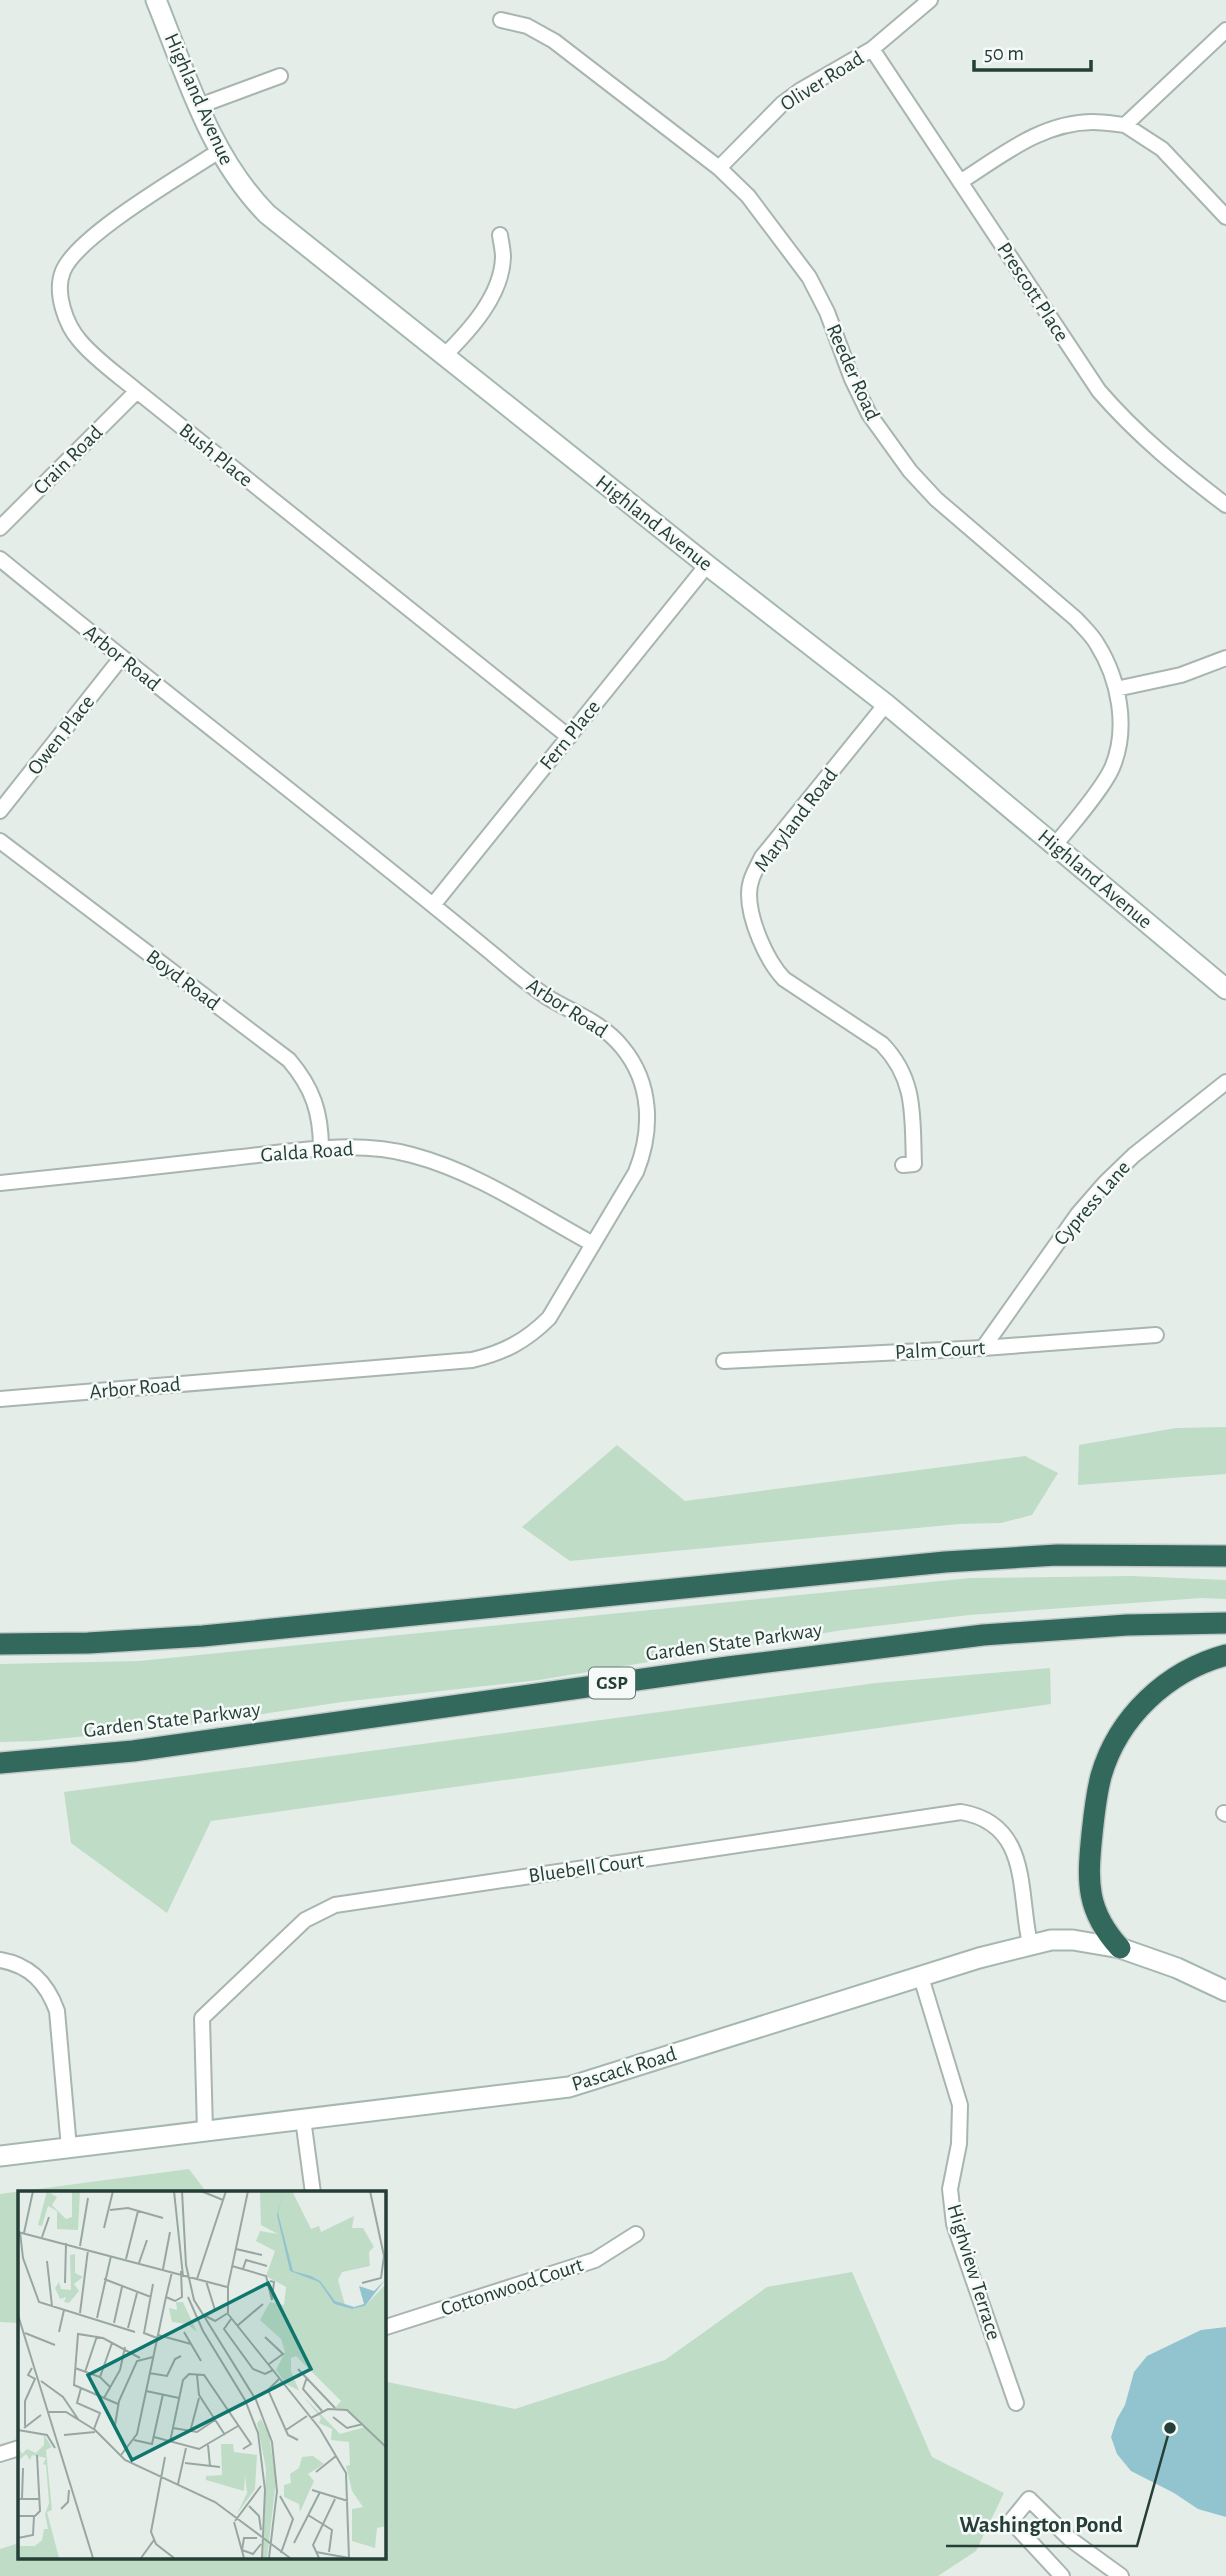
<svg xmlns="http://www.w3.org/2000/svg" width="1226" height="2576" viewBox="0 0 1226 2576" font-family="'Alegreya Sans',sans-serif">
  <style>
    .green { fill: #bfdcc7 }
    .water { fill: #91c4ce }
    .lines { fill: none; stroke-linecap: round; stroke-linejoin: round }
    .street-casing { stroke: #a8b5b0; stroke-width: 18 }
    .secondary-casing { stroke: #a4b8b1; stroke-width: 23 }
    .highway-casing { stroke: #c2c9c7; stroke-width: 24 }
    .street { stroke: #fff; stroke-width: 14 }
    .secondary { stroke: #fff; stroke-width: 19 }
    .highway { stroke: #33685d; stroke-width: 21 }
    .labels { text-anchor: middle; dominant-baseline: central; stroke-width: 5; stroke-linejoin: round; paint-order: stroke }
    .shield { fill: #f5f9f7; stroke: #637671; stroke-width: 2 }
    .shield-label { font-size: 19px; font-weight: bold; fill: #253e37 }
    .street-label { font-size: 21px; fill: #253e37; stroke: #f5f9f7 }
    .inset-road { fill: none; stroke: #98a7a2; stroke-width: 2 }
    .view { fill: #0f766e; fill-opacity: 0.15; stroke: #0f766e; stroke-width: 3.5 }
    .inset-edge { fill: none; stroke: #253e37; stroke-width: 3.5 }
    .leader { fill: none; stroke: #253e37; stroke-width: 2.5 }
    .callout-dot { fill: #253e37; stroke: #f5f9f7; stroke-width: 2.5 }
    .callout-label { font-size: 23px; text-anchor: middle; font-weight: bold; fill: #253e37; stroke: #f5f9f7; stroke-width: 5; stroke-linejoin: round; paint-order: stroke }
  </style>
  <rect width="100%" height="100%" fill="#e5ede9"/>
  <path class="green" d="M 1226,1427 L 1226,1474 L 1078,1485 L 1079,1445 L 1176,1428 Z
    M 617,1445 L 685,1501 L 1025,1456 L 1058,1473 L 1032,1515 L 1001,1523 L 959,1524 L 570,1561 L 522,1527 Z
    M 1131,1576 L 1226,1580 L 1226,1599 L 1201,1598 L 969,1615 L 843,1630 L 539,1680 L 342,1702 L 176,1727 L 37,1741 L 0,1742 L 0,1664 L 139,1661 L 970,1578 Z
    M 1050,1668 L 1051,1704 L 211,1821 L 167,1913 L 71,1843 L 64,1792 L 876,1683 Z
    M 189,2169 L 207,2193 L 19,2193 L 19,2323 L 0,2322 L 0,2194 Z
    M 852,2272 L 932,2457 L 1004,2493 L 976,2551 L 938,2576 L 0,2576 L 0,2549 L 19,2543 L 19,2557 L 383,2557 L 383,2381 L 515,2409 L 665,2360 L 767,2287 Z"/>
  <path class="water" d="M 1226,2327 L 1226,2517 L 1198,2509 L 1174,2493 L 1131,2471 L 1117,2454 L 1111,2437 L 1117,2419 L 1125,2405 L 1134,2372 L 1147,2356 L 1201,2330 Z"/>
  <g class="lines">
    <defs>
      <path id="street" d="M 501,20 L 527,26 L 554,41 L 719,168 L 748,196 L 809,277 L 827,312 L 852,379 L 869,414 L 910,471 L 936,499 L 1076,619 C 1083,627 1092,635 1097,644 C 1119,679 1129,728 1112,768 C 1102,790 1070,827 1054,846
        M 872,49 L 1099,391 C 1137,435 1180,470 1226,505
        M 199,106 L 280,76
        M 1125,125 L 1162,149 L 1226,217
        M 219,151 C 183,175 78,235 63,271 C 54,293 66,325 80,341 C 96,360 118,375 137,391 L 569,737
        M 719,168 L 782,104 L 801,90 L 872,49 L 930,0
        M 960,182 C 1001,156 1042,122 1093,122 C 1103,122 1115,124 1125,125 L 1226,30
        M 444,356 C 469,331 502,296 503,257 C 503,250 501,242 500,235
        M 0,528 L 137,391
        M 0,559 C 166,695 336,824 501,961 C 516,974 531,986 547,997 C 573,1013 602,1022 622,1047 C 652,1083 653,1130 636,1172 L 549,1318 C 526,1341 503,1353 472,1360 L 0,1399
        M 1116,689 L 1181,675 L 1226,658
        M 886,704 L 762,857 C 756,869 749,880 749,894 C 749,920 766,960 784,979 L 882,1044 C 917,1080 912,1118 914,1164 L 903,1165
        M 0,811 L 121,658
        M 0,841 L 289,1060 C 313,1088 321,1113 321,1149
        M 433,905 L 707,565
        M 0,1183 C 77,1175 155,1167 232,1158 C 291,1152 354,1139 412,1155 C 477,1172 534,1212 593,1244
        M 983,1348 L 1078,1214 L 1105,1183 L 1134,1155 L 1226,1082
        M 724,1361 L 983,1348 L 1156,1335
        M 1224,1813 L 1226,1814
        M 0,1960 C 30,1965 47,1983 57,2011 L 69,2148
        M 921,1977 L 960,2105 L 959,2144 L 950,2189 L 954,2224 L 1016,2403
        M 303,2119 L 313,2193
        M 205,2131 L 202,2018 L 305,1920 L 335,1905 L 961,1812 C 1031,1824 1018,1892 1030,1944
        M 383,2328 L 595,2260 L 636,2234
        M 0,2454 L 19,2448
        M 1062,2576 L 1011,2521 L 1029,2499 L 1070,2539 L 1121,2576"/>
      <path id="secondary" d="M 156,0 C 186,74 209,155 267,214 L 707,565 L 886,704 L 1226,989
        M 0,2156 L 569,2087 L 979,1958 L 1051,1940 L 1073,1940 L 1120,1948 L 1177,1968 L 1226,1991"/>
      <path id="highway" d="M 0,1644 L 88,1643 L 203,1636 L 945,1562 L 1057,1555 L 1226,1556
        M 0,1763 L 133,1751 L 728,1667 L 983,1635 L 1127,1625 L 1226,1623
        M 1120,1948 C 1086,1911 1087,1882 1092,1834 C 1094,1815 1096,1795 1101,1776 C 1118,1717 1167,1671 1226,1655"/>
    </defs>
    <use href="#street" class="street-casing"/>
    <use href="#secondary" class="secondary-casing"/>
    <use href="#highway" class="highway-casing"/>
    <use href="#street" class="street"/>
    <use href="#secondary" class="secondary"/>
    <use href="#highway" class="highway"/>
  </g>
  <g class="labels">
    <rect class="shield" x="589" y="1667.5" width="46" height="31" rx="5"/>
    <g class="shield-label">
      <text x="612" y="1683">GSP</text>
    </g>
    <g class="street-label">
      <text transform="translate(822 81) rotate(-32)">Oliver Road</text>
      <text transform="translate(199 99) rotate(66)">Highland Avenue</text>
      <text transform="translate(1033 292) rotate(57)">Prescott Place</text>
      <text transform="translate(853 372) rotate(66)">Reeder Road</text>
      <text transform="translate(216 455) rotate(39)">Bush Place</text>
      <text transform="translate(68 460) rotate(-45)">Crain Road</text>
      <text transform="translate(654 523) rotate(38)">Highland Avenue</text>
      <text transform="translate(122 658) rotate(39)">Arbor Road</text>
      <text transform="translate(61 735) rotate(-52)">Owen Place</text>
      <text transform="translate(570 735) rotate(-51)">Fern Place</text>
      <text transform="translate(796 820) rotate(-53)">Maryland Road</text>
      <text transform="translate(1095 879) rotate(40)">Highland Avenue</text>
      <text transform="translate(183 980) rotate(37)">Boyd Road</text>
      <text transform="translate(567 1008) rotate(33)">Arbor Road</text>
      <text transform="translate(307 1152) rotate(-4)">Galda Road</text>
      <text transform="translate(1092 1203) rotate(-49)">Cypress Lane</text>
      <text transform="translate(940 1350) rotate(-3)">Palm Court</text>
      <text transform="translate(135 1388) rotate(-5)">Arbor Road</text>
      <text transform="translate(734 1642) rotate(-8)">Garden State Parkway</text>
      <text transform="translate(172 1720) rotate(-7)">Garden State Parkway</text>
      <text transform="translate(586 1868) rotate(-8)">Bluebell Court</text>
      <text transform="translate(624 2069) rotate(-17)">Pascack Road</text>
      <text transform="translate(974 2272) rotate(73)">Highview Terrace</text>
      <text transform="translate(512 2287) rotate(-18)">Cottonwood Court</text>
    </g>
  </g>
  <g transform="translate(18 2191)">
    <rect width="368" height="368" fill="#e5ede9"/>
    <path d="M 29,0 L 39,6 L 34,14 L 48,28 L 54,26 L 54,0 L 62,0 L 60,39 L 39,38 L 39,20 L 30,15 L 24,35 L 20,34 ZM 242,0 L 274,0 L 293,38 L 301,35 L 303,41 L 336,25 L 334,37 L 345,37 L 356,56 L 351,61 L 352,75 L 324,81 L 320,89 L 327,114 L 317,110 L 301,91 L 316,113 L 334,118 L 347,115 L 367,94 L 368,335 L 359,337 L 357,357 L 334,350 L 334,318 L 345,316 L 334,300 L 328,275 L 332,274 L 331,251 L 313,249 L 314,238 L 301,232 L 303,227 L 280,199 L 268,193 L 258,179 L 267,161 L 263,148 L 242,129 L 252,111 L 266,114 L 268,96 L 248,85 L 257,60 L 238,50 L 242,40 L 260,43 L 243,34 ZM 278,165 L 323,210 L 317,217 L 331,221 L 347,236 L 322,243 L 282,202 L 273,180 L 273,167 ZM 57,63 L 57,82 L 65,86 L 56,93 L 61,100 L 51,112 L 46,111 L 48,106 L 42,108 L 37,97 L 41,91 L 43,98 L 53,99 L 52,64 ZM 158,111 L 165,111 L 179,141 L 169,133 L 154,131 L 151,117 L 159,119 ZM 243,228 L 251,244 L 258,290 L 249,367 L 245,367 L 248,278 L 239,232 ZM 26,244 L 34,256 L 28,259 L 34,319 L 29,321 L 41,367 L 0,367 L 1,355 L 17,355 L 24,349 L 26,338 L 30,338 L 27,323 L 31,312 L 28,274 L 25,273 L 28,267 L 14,264 L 12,269 L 8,263 L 0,270 L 0,255 L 4,263 L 9,258 L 18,262 L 26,254 ZM 203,253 L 215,253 L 216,261 L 239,264 L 237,298 L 219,323 L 229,302 L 227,284 L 226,300 L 188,289 L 188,285 L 204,284 ZM 295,265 L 306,273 L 290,283 L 296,290 L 282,321 L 281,313 L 266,306 L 266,294 L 273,292 L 272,283 L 281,277 L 284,266 Z" fill="#bfdcc7" fill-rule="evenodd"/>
    <path d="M 266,0 L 260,22 L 275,80 L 293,85 L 302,90 L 317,110 L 336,116 L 346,113 L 341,95 L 356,100 L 367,89 L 347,115 L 334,118 L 316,113 L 301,91 L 272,80 L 259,24 Z" fill="#91c4ce"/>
    <path class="inset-road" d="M 156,0 L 165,85M 164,0 L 168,74 L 176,109 L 238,209 L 254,251 L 259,300 L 251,367M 183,0 L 205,9M 92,19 L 110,17 L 145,27M 86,37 L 95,0M 0,41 L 209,96M 2,41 L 5,67 L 21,111 L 117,141M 6,42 L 15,0M 24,46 L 31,26M 62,55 L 70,7M 218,58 L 244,64M 108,68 L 120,20M 29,70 L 34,115M 121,72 L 129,49M 214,75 L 248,85 L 254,109 L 256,91 L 252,90M 145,78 L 152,41M 225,78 L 228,69 L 249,75M 86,88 L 133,106M 179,88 L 208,0M 188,90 L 197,119M 47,92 L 48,52M 344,92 L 363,87 L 366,65 L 352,0M 135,93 L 126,142 L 139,147M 148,106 L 154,81M 148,106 L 157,110 L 164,106 L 163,80M 170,106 L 185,140 L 227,209 L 240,242 L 247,299 L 244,367M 62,122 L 70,59M 210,122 L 210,95 L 230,0M 184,123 L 197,130 L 210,122M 210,123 L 302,238 L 328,282 L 331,367 L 298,361M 0,124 L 75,367M 79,127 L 93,65M 213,128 L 206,138 L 235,178 L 247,183 L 255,179M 96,132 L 104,96M 219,135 L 245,113M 110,137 L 119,102M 41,141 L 46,119M 166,141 L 183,170M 7,142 L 37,154M 140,144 L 173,153M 247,146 L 265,163 L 251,173M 57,177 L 82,186 L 92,196M 280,178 L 317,217M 67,181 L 79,145M 131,182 L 149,185 L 157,168 L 163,165M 179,184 L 181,204 L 207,244M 82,186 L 94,152M 289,186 L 285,198 L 304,220M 261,188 L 250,199 L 270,244 L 280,249M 23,190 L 45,206 L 60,228M 63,197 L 59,212 L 82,222 L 76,238M 128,200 L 161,207M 86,207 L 102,179 L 107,156M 100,213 L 56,194 L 60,143 L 85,147 L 122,167M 29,221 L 48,221 L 77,239M 315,226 L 329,237 L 345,233M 293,227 L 310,218 L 329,219 L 368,256M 97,234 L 101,210 L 119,170 L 135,166M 7,235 L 7,210 L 17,188 L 10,184 L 14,177M 6,237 L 23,224M 155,237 L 179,241 L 197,229M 76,238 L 107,269 L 197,311 L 272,367M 0,239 L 29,244 L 37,257M 268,239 L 289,225M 172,241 L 181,207M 46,244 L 77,241M 136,246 L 181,258 L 220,235M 116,249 L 134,253 L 145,203M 152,251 L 165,189 L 171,183 L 186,184 L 233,253 L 225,258M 190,254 L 192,275M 103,264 L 119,243 L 148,106M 147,266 L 133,341 L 138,353 L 156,367M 167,272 L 202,276M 298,281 L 318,265M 160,293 L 168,257M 294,299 L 330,310M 262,305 L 275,328 L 263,362M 0,308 L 22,308M 4,308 L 5,277M 231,315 L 241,325 L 243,339M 43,318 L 50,311 L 51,299M 290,324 L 314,339 L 311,361M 0,325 L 17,325 L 22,320 L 19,264M 217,330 L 243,295M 216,331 L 226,367M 0,347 L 15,344 L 16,325M 239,347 L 226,347 L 224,359 L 235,363 L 243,353M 276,352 L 302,301M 123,367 L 136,349M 301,367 L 295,354 L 317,308"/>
    <path class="view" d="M 250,92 L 293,178 L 114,269 L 70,184 Z"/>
    <rect width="368" height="368" class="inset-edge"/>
  </g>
  <path class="leader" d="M1170 2428L1137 2546H946"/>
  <circle class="callout-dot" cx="1170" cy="2428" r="7"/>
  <g class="callout-label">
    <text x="1041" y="2532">Washington Pond</text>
  </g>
  <path d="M974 60v10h117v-10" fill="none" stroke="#253e37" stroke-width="3.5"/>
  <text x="984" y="60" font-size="21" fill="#253e37" stroke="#f5f9f7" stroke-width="5" paint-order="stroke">50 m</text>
</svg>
